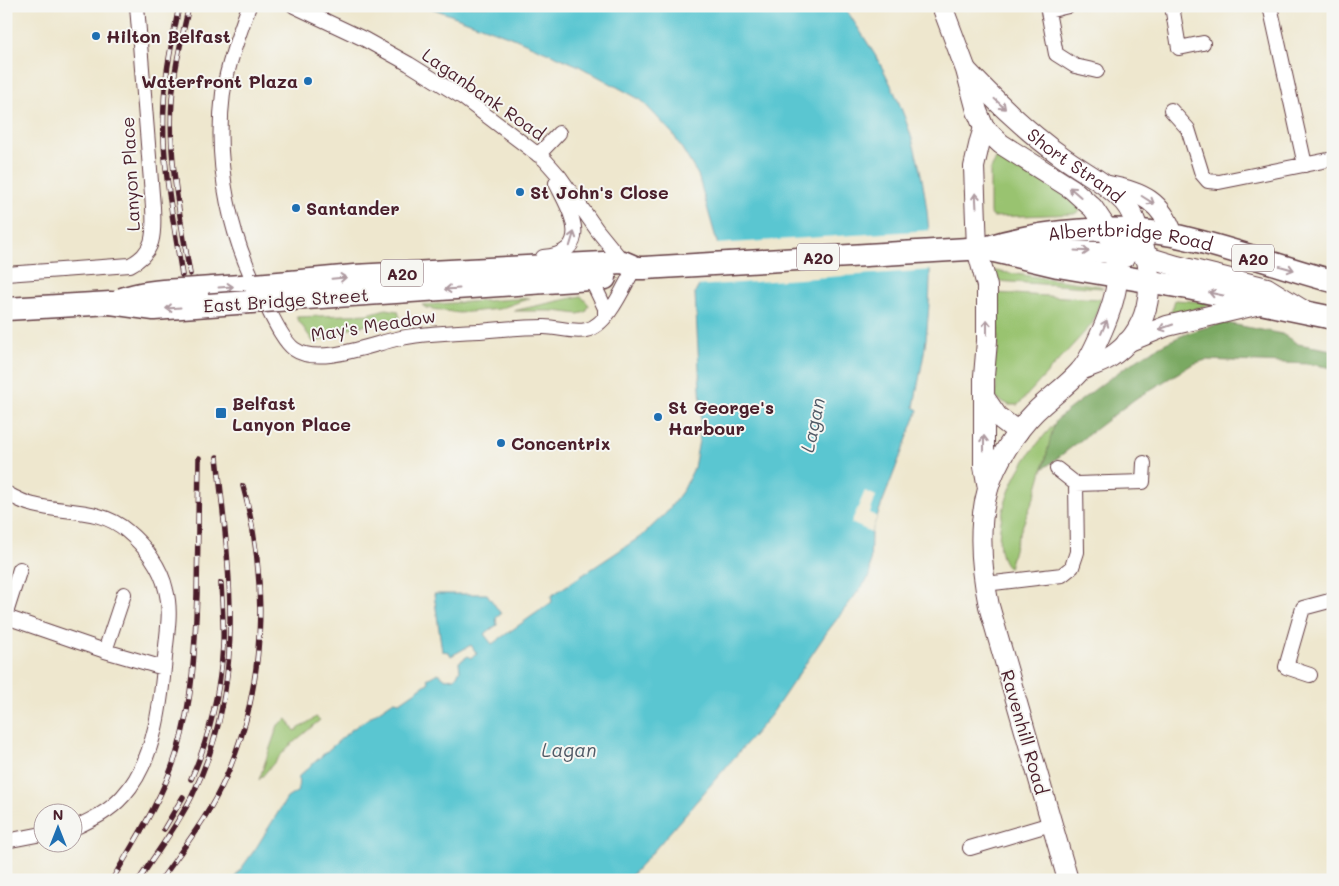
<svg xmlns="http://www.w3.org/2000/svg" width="1339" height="886" viewBox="0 0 1339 886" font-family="Mali,sans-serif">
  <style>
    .green { fill: #99c36f; stroke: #72714d }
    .forest { fill: #7aa962; stroke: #626446 }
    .water { fill: #5ac6d1; stroke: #52727e }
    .pier { fill: #eee7ce }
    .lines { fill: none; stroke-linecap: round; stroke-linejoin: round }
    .minor-casing { stroke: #633d43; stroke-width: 16 }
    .secondary-casing { stroke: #633d43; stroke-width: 22 }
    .primary-casing { stroke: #633d43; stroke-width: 25 }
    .minor { stroke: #fff; stroke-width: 14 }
    .secondary { stroke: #fff; stroke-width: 20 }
    .primary { stroke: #fff; stroke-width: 22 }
    .rail-casing { stroke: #4a1f2b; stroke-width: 5.5 }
    .rail { stroke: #f6f6f2; stroke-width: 4; stroke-dasharray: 11; stroke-linecap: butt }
    .primary-bridge-casing { stroke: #633d43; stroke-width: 25; stroke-linecap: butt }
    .primary-bridge { stroke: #fff; stroke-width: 22 }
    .oneway { stroke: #ae9aa0 }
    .poi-dot { fill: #1f6fb2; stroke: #f6f6f2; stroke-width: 2 }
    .labels { text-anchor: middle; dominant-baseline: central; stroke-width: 4; stroke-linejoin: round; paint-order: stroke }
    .shield { fill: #f6f6f2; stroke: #7e6067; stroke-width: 1 }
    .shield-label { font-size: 16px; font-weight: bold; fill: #4a1f2b }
    .poi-label { font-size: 18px; font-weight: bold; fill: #4a1f2b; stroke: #f6f6f2; text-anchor: start }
    .street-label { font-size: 18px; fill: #4a1f2b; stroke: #f6f6f2 }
    .water-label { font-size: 19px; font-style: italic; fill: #505965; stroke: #f6f6f2 }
  </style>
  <rect width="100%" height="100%" fill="#f6f6f2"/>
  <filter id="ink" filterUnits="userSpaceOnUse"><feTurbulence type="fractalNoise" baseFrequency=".02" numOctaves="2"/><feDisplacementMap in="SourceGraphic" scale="10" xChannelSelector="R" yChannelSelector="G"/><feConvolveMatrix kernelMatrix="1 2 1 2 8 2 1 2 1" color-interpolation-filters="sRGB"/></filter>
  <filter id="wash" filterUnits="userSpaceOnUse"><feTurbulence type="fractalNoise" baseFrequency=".0096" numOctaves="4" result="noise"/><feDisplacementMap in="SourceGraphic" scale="20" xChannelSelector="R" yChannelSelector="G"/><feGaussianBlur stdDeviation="1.12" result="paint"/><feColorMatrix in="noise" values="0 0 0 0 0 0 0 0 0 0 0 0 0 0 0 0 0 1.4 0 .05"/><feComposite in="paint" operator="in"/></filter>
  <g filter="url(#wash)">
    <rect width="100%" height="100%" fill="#eee7ce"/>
    <path class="green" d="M 998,155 L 1064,194 L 1081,210 L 1074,214 L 993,217 L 990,213 L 990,171 Z
      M 995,271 L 1100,286 L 1103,288 L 996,281 L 993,272 Z
      M 995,293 L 1101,299 L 1092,324 L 1018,405 L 1009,405 L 996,398 L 996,379 L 992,369 L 998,349 L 998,310 Z
      M 581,296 L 589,305 L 586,312 L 578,314 L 555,311 L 513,311 Z
      M 530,298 L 499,309 L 459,313 L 426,308 L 422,305 Z
      M 1175,300 L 1206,302 L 1209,303 L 1208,305 L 1170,316 Z
      M 386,309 L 398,311 L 400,318 L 382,323 L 354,327 L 314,343 L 296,317 L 368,314 Z
      M 1056,422 L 1035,495 L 1016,542 L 1009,568 C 989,550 1004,500 1015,478 C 1025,457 1041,439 1056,422 Z
      M 316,717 L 320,720 L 287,748 L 259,780 L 278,725 L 287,719 L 295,731 Z"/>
    <path class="forest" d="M 1226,323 L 1282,334 L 1298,344 L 1333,350 L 1333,368 L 1310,364 L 1206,360 L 1193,364 L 1135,399 L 1043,469 C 1046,460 1052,427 1056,421 C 1061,414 1078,403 1085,397 C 1128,364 1171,332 1226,323 Z"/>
    <path class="water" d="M 426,6 L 844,6 C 857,27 872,48 884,71 C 927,153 936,237 927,329 C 925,355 918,381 914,407 L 918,410 L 871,532 L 870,576 L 827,632 L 771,715 L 651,854 L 627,880 L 233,880 L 256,848 L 287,798 L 298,791 L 299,776 L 351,730 L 394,701 L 400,702 L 429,682 L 427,679 L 438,673 L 446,679 L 455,678 L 460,670 L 459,662 L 468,656 L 470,658 L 477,654 L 471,645 L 451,656 L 449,652 L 442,651 L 434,594 L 487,594 L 501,614 L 496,618 L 497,625 L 484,634 L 492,644 L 552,602 L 551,596 L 643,535 L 666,513 L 684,489 L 694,468 L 700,435 L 701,406 L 695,293 L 719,249 L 698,175 L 673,134 L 641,100 L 577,65 L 516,39 Z"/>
    <path class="pier" d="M 932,230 L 933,270 L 696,286 L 717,249 L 715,244 Z
      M 865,491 L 876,496 L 870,513 L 877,517 L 871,532 L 851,523 Z"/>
  </g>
  <g filter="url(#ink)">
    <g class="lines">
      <defs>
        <path id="minor" d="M 249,6 C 239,34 228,64 223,93 C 214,165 230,242 266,305 C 273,318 283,341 294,349 C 319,367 374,343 401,338 C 427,333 454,332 480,331 C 501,329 523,327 544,327 C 558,327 573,333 586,330 C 606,326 621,293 630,276
          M 294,6 L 364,39 L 409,64 L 462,97 L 545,160 L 560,177 L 597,230 L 623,262
          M 1047,6 L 1056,54 L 1075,66 L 1097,71
          M 1172,6 L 1179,48 L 1203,43
          M 1270,6 L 1305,165
          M 1048,11 L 1068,6
          M 1171,110 L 1188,129 L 1202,174 L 1208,181 L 1219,182 L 1333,159
          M 538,155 L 559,133
          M 543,257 C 594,252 571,212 556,183
          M 6,274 L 130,265 C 156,252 154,232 153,207 L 137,6
          M 591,279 L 605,308 L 605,315
          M 1057,469 L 1076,484
          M 6,493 C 15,498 24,503 34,505 C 64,513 102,508 127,531 C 145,546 161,567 166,590 C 171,609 168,627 166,646 C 162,694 157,759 123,796 C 109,812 91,820 72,829
          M 985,584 L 1062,575 L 1072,567 L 1077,552 L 1076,484 L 1143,482 L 1144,463
          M 6,613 L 20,569
          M 6,617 L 105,651 L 164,668
          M 105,651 L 124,594
          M 1310,675 L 1286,667 L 1303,608 L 1333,600
          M 6,841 L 42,834
          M 970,848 L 1051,824"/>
        <g id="secondary">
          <path d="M 942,6 L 966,70 L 977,111 L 984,128 L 1001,144 L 1072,189 L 1093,208 L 1107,229 L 1118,240 L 1144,256 L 1177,266 L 1267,288 L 1301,309"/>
          <path id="s1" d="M 967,71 C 996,101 1026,131 1060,155 C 1081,171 1106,182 1124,202 C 1134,213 1138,230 1143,244 C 1156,287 1150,332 1109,358 C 1101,363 1090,366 1081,370"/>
          <path d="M 984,128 L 980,141 L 974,167 L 977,249 L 987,286 L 987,341 L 984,376 L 984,466 L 988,488"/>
          <path d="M 1109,186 C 1142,192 1162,202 1173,235"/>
          <path d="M 1017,240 C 1027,243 1037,247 1047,249 C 1073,254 1100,248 1125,257"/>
          <path d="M 1127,342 L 1167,326 L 1264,303"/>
          <path d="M 984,397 L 997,416 L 1018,432"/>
          <path d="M 1068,880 L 989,606 C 981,568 977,527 988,489 C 995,463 1016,431 1035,412 C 1049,398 1067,386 1080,371 C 1090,360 1096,344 1102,331 C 1120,289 1122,272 1107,229"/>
        </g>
        <g id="primary">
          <path d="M 986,249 L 1058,266 L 1188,288 L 1333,318"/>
          <path id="s2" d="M 290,282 L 354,276 L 623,262 L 637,268 L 644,268 L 985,248 C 1041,230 1113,224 1172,235 C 1227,246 1279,267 1333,281"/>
          <path d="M 198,289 L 255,285"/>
          <path d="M 291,299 L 605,278"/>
          <path d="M 6,309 L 111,303"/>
        </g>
      </defs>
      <use href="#minor" class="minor-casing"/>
      <use href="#secondary" class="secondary-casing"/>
      <use href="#primary" class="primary-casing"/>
      <use href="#minor" class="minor"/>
      <use href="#secondary" class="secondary"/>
      <use href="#primary" class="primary"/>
      <defs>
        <path id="rail" d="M 179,6 C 173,39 165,71 164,104 C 161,162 173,218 182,275
          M 189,6 C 182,37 174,69 172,100 C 168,159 180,216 190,274
          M 191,779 C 209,740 221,687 223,645 C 224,624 222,603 221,583
          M 164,829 L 183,797
          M 112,880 C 136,839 163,798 177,752 C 193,701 195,647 197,594 C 198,549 198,504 199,458
          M 139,880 C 157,852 177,826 192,796 C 247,685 230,576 217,457
          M 161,880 C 184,847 210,814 226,777 C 266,686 269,581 243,486"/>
      </defs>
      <use href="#rail" class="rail-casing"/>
      <use href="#rail" class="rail"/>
      <defs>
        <path id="primary-bridge" d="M 255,285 L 290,282
          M 122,299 C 146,290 173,291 198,289
          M 111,303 L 154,309 L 291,299"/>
      </defs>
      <use href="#primary-bridge" class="primary-bridge-casing"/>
      <use href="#primary-bridge" class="primary-bridge"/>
    </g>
    <defs><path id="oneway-shaft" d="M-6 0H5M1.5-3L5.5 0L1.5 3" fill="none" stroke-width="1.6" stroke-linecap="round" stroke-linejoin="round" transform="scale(1.25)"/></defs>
    <g class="oneway">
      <use href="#oneway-shaft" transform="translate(1000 104) rotate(43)"/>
      <use href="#oneway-shaft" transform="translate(1075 192) rotate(-139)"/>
      <use href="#oneway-shaft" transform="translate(976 200) rotate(-93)"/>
      <use href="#oneway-shaft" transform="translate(1148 200) rotate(32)"/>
      <use href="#oneway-shaft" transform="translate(572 239) rotate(-73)"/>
      <use href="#oneway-shaft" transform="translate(1082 251) rotate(3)"/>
      <use href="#oneway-shaft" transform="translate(1287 268) rotate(16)"/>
      <use href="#oneway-shaft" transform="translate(339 278) rotate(-5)"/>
      <use href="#oneway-shaft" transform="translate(226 287) rotate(-4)"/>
      <use href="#oneway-shaft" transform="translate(452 289) rotate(176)"/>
      <use href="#oneway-shaft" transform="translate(1216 294) rotate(-168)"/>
      <use href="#oneway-shaft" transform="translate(173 308) rotate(176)"/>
      <use href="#oneway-shaft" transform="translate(987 327) rotate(-90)"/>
      <use href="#oneway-shaft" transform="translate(1104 327) rotate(-67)"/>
      <use href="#oneway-shaft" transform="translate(1166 327) rotate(161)"/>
      <use href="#oneway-shaft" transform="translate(984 443) rotate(-90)"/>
    </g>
  </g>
  <g class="poi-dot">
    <circle cx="96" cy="36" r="5"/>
    <circle cx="308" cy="81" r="5"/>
    <circle cx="520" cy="192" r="5"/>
    <circle cx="296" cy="208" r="5"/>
    <rect x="215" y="407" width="12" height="12" rx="2.5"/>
    <circle cx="658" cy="417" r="5"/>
    <circle cx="501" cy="443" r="5"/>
  </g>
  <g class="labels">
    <g class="shield">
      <rect x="797" y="243.5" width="42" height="27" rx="4"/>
      <rect x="1232" y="244.5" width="42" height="27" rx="4"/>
      <rect x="381" y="259.5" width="42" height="27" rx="4"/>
    </g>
    <g class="shield-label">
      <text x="818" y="257">A20</text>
      <text x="1253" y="258">A20</text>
      <text x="402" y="273">A20</text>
    </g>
    <g class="poi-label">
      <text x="106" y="36">Hilton Belfast</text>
      <text x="298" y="81" text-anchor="end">Waterfront Plaza</text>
      <text x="530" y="192">St John's Close</text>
      <text x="306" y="208">Santander</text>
      <text x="232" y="403">Belfast<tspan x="232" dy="21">Lanyon Place</tspan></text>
      <text x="668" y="407">St George's<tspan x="668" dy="21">Harbour</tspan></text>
      <text x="511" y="443">Concentrix</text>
    </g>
    <g class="street-label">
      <text transform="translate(484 94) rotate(35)">Laganbank Road</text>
      <text stroke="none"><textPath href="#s1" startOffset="144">Short Strand</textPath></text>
      <text transform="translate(130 174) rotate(-93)">Lanyon Place</text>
      <text stroke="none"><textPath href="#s2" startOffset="845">Albertbridge Road</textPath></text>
      <text transform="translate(286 300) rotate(-4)">East Bridge Street</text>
      <text transform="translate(373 325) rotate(-9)">May's Meadow</text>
      <text transform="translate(1025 732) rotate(74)">Ravenhill Road</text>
    </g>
    <g class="water-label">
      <text transform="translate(812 425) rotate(-78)">Lagan</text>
      <text x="569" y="749">Lagan</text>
    </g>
  </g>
  <rect width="1339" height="886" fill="none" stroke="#f6f6f2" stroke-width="25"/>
  <g transform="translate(58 828)"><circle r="24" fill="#f6f6f2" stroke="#b1a0a2"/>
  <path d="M0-4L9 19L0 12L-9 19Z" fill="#1f6fb2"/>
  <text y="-8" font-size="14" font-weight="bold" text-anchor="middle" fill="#4a1f2b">N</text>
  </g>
</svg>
